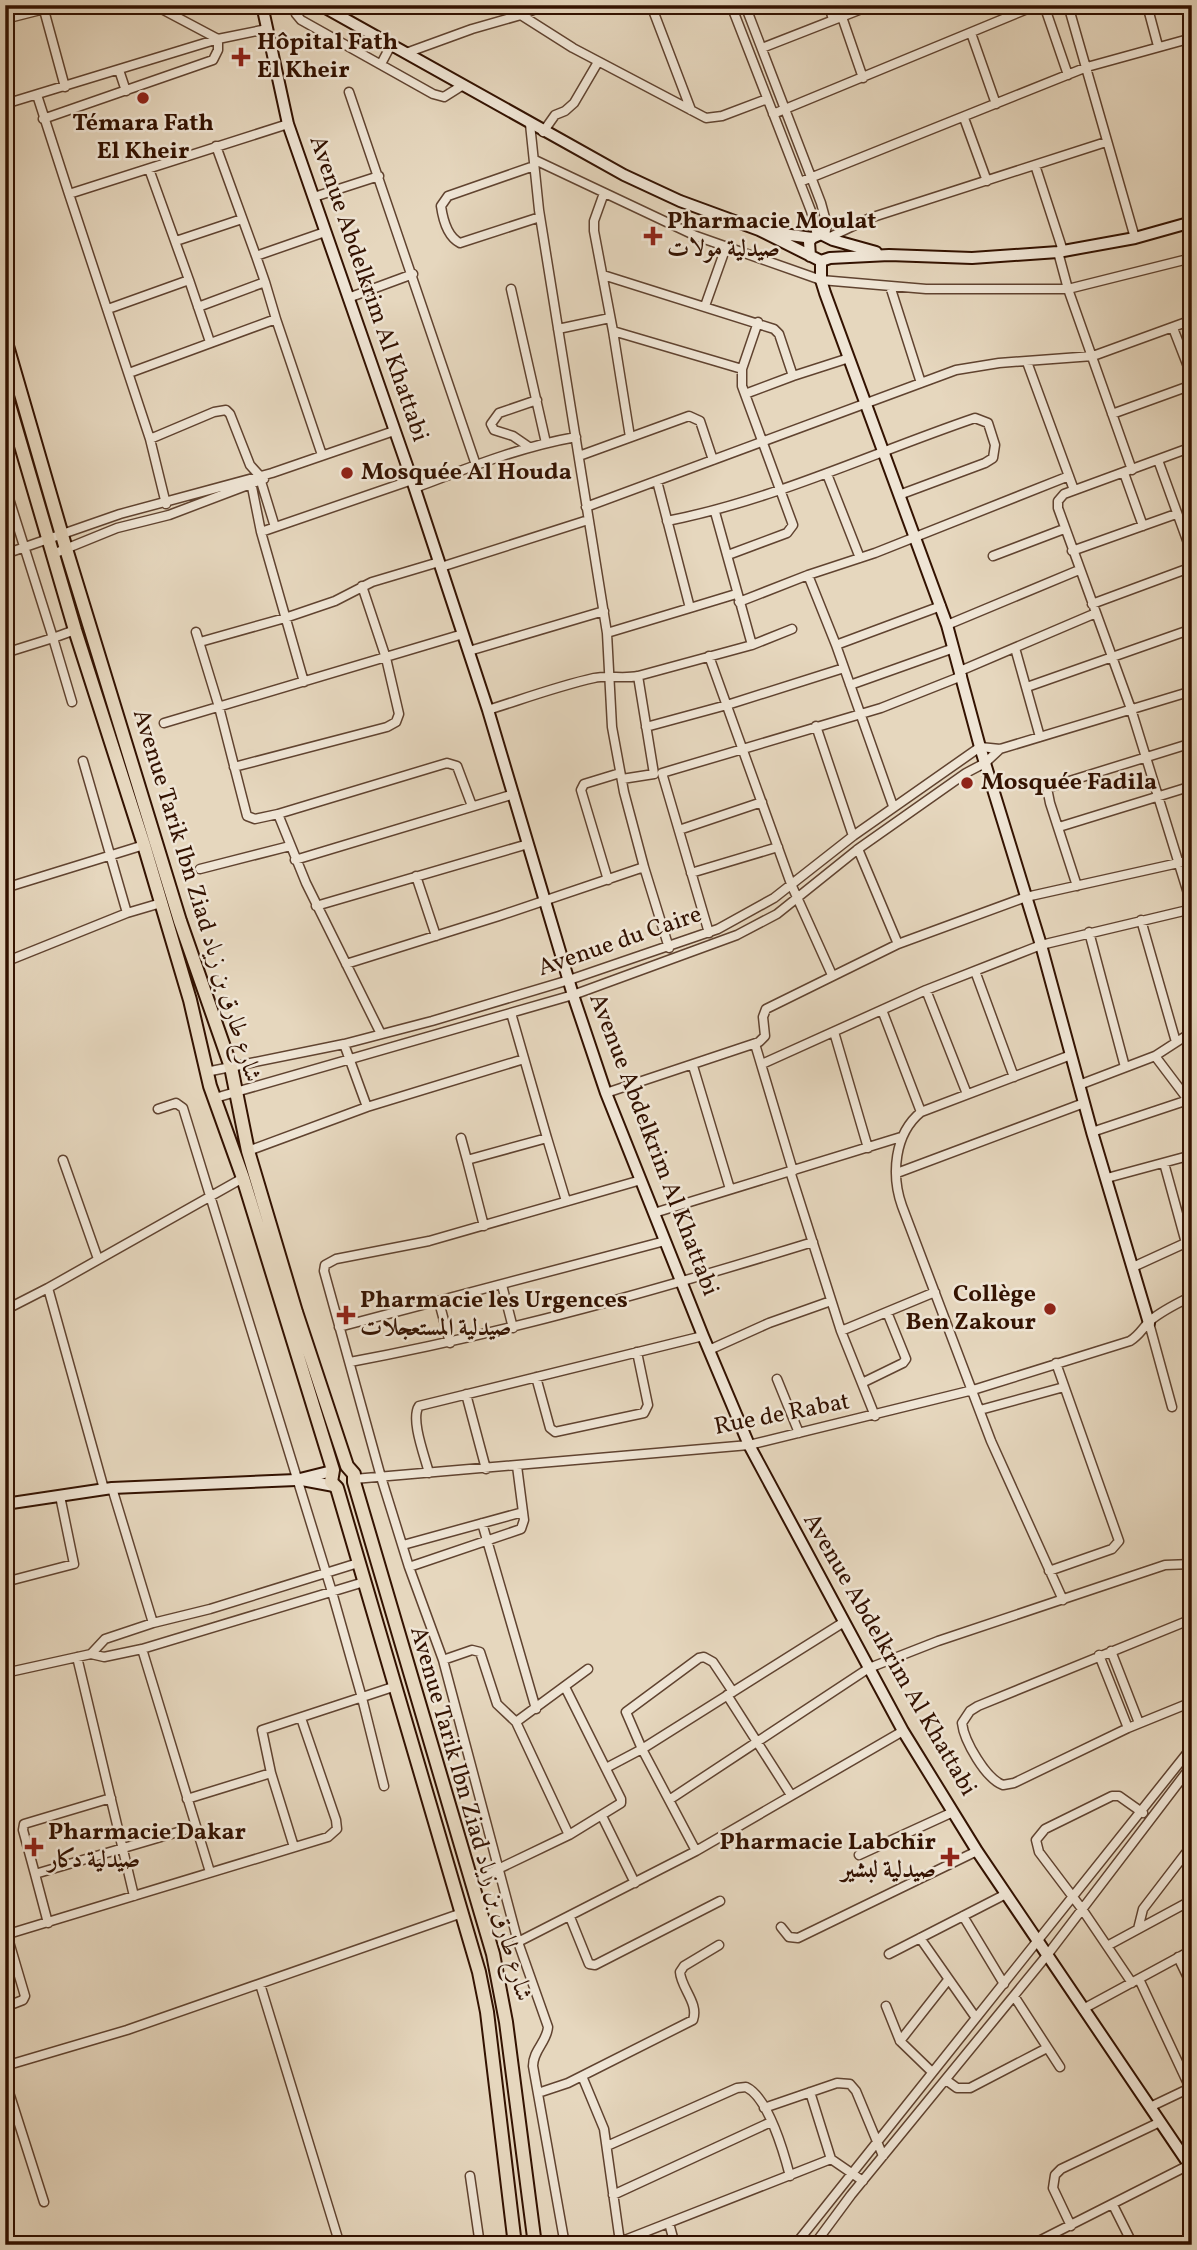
<svg xmlns="http://www.w3.org/2000/svg" width="1197" height="2250" viewBox="0 0 1197 2250" font-family="Vollkorn,Amiri,serif">
  <style>
    .lines { fill: none; stroke-linecap: round; stroke-linejoin: round }
    .street-casing { stroke: #604330; stroke-width: 11 }
    .secondary-casing { stroke: #331201; stroke-width: 14 }
    .primary-casing { stroke: #331201; stroke-width: 16 }
    .street { stroke: #efe5d5; stroke-width: 8 }
    .secondary { stroke: #efe5d5; stroke-width: 10 }
    .primary { stroke: #e6d7be; stroke-width: 12 }
    .poi-dot { fill: #8f2418; stroke: #efe5d5; stroke-width: 2.5 }
    .labels { text-anchor: middle; dominant-baseline: central; stroke-width: 5; stroke-linejoin: round; paint-order: stroke }
    .poi-label { font-size: 24px; font-weight: bold; fill: #331201; stroke: #efe5d5; text-anchor: start }
    .street-label { font-size: 24px; fill: #331201; stroke: #efe5d5 }
  </style>
  <rect width="100%" height="100%" fill="#e6d7be"/>
  <filter id="stains"><feTurbulence type="fractalNoise" baseFrequency=".00286" numOctaves="4"/><feColorMatrix values="0 0 0 0 .2 0 0 0 0 .09 0 0 0 0 .02 0 0 0 .5 -.17"/></filter>
  <radialGradient id="worn" r=".72"><stop offset=".6" stop-color="#630" stop-opacity="0"/><stop offset="1" stop-color="#630" stop-opacity=".3"/></radialGradient>
  <g class="lines">
    <defs>
      <path id="street" d="M 293,5 L 296,14 L 301,20 L 433,94 L 444,97 L 463,85
        M 651,5 L 691,110
        M 731,5 L 811,211 L 817,235
        M 745,5 L 821,203 L 827,225 L 825,235
        M 829,5 L 833,20
        M 1044,5 L 1068,75
        M 1068,5 L 1135,238
        M 1147,5 L 1158,46
        M 44,10 L 65,87
        M 521,15 L 546,5
        M 842,17 L 863,78
        M 5,19 L 60,5
        M 971,33 L 996,104
        M 762,48 L 872,5
        M 406,53 L 472,29 L 521,15 L 573,48 L 706,118 L 722,116 L 767,99
        M 381,64 L 391,45
        M 119,70 L 126,91
        M 349,92 L 476,465
        M 37,95 L 69,194
        M 5,104 L 218,39 L 267,29
        M 773,114 L 1037,5
        M 964,118 L 987,181
        M 43,119 L 213,60 L 218,50 L 218,39 L 154,5
        M 543,132 L 555,115 L 565,111 L 574,103 L 598,62
        M 216,146 L 256,256 L 325,232
        M 535,160 L 696,236 L 821,280 L 926,289 L 1068,289 L 1192,258
        M 1035,165 L 1063,251
        M 534,166 L 448,196 L 441,206 C 443,220 448,237 460,243 L 540,217
        M 800,182 L 1087,67 L 1192,38
        M 604,193 L 594,221 L 594,231 L 613,331 L 742,369 L 758,322
        M 314,197 L 379,176
        M 830,237 L 870,218 L 1106,142
        M 176,241 L 242,219
        M 1058,252 L 1068,289 L 1132,470
        M 256,256 L 265,282
        M 603,275 L 774,329 L 779,334 L 793,376 L 849,358
        M 189,280 L 210,342
        M 890,286 L 921,383
        M 511,289 L 546,443
        M 348,298 L 413,274
        M 705,306 L 726,247
        M 108,309 L 189,280 L 149,169
        M 276,319 L 322,455
        M 1173,328 L 1192,377
        M 558,329 L 610,318
        M 613,331 L 630,437
        M 1027,362 L 1074,490
        M 129,373 L 276,319 L 265,282 L 198,307
        M 745,394 L 793,376
        M 1112,414 L 1192,385
        M 150,439 L 166,504
        M 529,447 L 513,436 L 494,430 L 491,424 L 499,413 L 537,400
        M 1192,447 L 1064,494 L 1058,501 L 1058,508 L 1131,709 L 1192,906
        M 579,456 L 689,416 L 700,421 L 713,460
        M 1158,460 L 1192,554
        M 1124,473 L 1143,526
        M 827,474 L 860,558
        M 251,482 L 261,532 L 304,682
        M 5,486 L 53,638 L 5,653
        M 415,488 C 468,468 519,447 576,437
        M 586,507 L 956,370 L 999,363 L 1093,356 L 1192,320
        M 667,521 C 774,500 872,453 975,418 L 988,423 L 995,445 L 993,458 L 985,463 L 899,495
        M 275,527 L 259,475 L 250,465 L 230,414 L 226,410 L 214,412 L 150,439 L 69,194 L 288,124
        M 261,532 L 412,480
        M 1072,551 L 1176,514
        M 5,554 L 120,514 L 272,473 L 394,431
        M 53,554 L 117,528 L 169,515 L 264,479
        M 728,555 L 787,533 L 793,525 L 742,386 L 742,369
        M 993,556 L 1064,529
        M 441,567 L 588,520
        M 808,575 L 875,553 L 1069,476
        M 739,602 L 808,575 L 836,645
        M 1092,604 L 1192,567
        M 690,608 L 736,594
        M 947,625 L 1079,570
        M 196,632 L 219,707 L 247,816 L 255,819 L 278,814
        M 607,633 L 690,608 L 657,481
        M 200,642 L 285,618 L 335,601 L 372,582 L 439,562
        M 752,645 L 792,629
        M 1015,648 L 1040,737
        M 469,651 L 604,611
        M 709,656 L 791,884 L 832,975
        M 960,671 L 1096,613
        M 850,685 L 954,648
        M 1027,687 L 1192,629
        M 72,702 L 53,638 L 75,630
        M 488,710 C 523,699 558,686 594,678 C 609,675 622,679 638,676 L 752,645 L 715,512
        M 164,723 L 463,634
        M 816,726 L 853,836
        M 646,727 L 727,705 L 844,668
        M 83,761 L 127,913
        M 234,767 L 387,727 L 396,722 L 399,714 L 386,658 L 362,586
        M 622,779 L 654,774 L 638,676
        M 893,806 L 836,645 L 941,606
        M 1059,827 L 1192,786
        M 679,830 L 762,802
        M 858,849 L 898,944
        M 295,860 L 514,794
        M 644,867 L 669,948
        M 200,869 L 290,846
        M 691,873 L 778,847
        M 416,876 L 436,936
        M 608,880 L 581,790 L 584,784 L 620,773
        M 1077,886 L 1050,803 L 1047,788 L 1192,743
        M 5,888 L 144,845
        M 316,906 L 528,844
        M 1141,920 L 1176,1042
        M 1089,932 L 1125,1067
        M 709,933 L 662,773 L 881,708 L 962,676
        M 5,962 L 127,913 L 161,903
        M 346,964 L 499,916 L 644,867 L 624,792 L 612,727 L 607,633 L 539,210 L 530,124
        M 975,971 L 1014,1077
        M 926,990 L 967,1094
        M 882,1010 L 921,1112
        M 511,1013 L 547,1138
        M 834,1032 L 868,1148
        M 381,1034 L 306,883 L 278,814 L 447,763 L 457,766 L 472,806
        M 344,1044 L 367,1107
        M 755,1044 L 793,1171
        M 1155,1056 L 1192,1105
        M 762,1064 L 926,990 L 1041,945 L 1192,909
        M 693,1066 L 730,1189
        M 206,1072 L 344,1044 L 432,1021 L 569,980 L 718,929 L 774,898 L 853,836 L 980,747 L 1000,749 L 1192,691
        M 1079,1085 L 1155,1056 L 1192,1032
        M 606,1093 L 759,1042 L 765,1036 L 763,1017 L 766,1009 L 898,944 L 1026,897 L 1192,860
        M 215,1098 L 573,995 L 737,935 L 777,914 L 858,849 L 966,773 L 985,763 L 1000,749
        M 158,1109 L 176,1103 L 183,1108 L 332,1592 L 362,1698 L 384,1786
        M 1092,1132 L 1188,1100
        M 461,1138 L 467,1160
        M 248,1151 L 367,1107 L 524,1059
        M 63,1160 L 98,1259
        M 1164,1163 L 1186,1243
        M 790,1171 L 841,1331 L 875,1416
        M 897,1173 L 1084,1103
        M 1107,1178 L 1192,1155
        M 654,1213 L 901,1137
        M 484,1226 L 467,1160 L 547,1138 L 566,1201
        M 1133,1267 L 1192,1240
        M 502,1285 L 513,1328
        M 439,1302 L 450,1343
        M 5,1310 L 48,1288
        M 1149,1323 L 1172,1407
        M 339,1327 L 665,1241
        M 841,1331 L 935,1292
        M 709,1350 L 769,1323 L 831,1301
        M 350,1362 C 507,1333 660,1289 813,1242
        M 536,1377 L 550,1428 L 555,1432 L 644,1413 L 648,1405 L 637,1352
        M 777,1379 L 799,1433
        M 862,1383 L 903,1363 L 906,1359 L 887,1312
        M 466,1394 L 486,1469
        M 980,1410 L 1064,1387
        M 429,1473 C 425,1457 410,1419 419,1406 L 703,1336
        M 354,1479 L 749,1445 L 973,1390 L 1130,1341 C 1140,1335 1143,1327 1151,1320 C 1163,1310 1178,1303 1192,1296
        M 112,1488 L 153,1623
        M 104,1489 L 48,1288 L 243,1178
        M 482,1523 L 536,1709
        M 403,1545 L 523,1512
        M 409,1567 L 521,1529 L 524,1520 L 517,1466
        M 1049,1571 L 1112,1549 L 1119,1541 L 1056,1363
        M 5,1582 L 74,1564 L 60,1496
        M 1063,1600 L 991,1441 L 902,1206 C 891,1175 894,1134 921,1112 L 1071,1055
        M 1192,1619 L 978,1706 L 970,1711 L 962,1723 C 964,1741 986,1779 1003,1785 L 1014,1783 L 1128,1728 L 1192,1702
        M 142,1649 L 210,1872
        M 1111,1651 L 1139,1723
        M 91,1654 L 105,1639 L 153,1623 L 210,1609 L 358,1563
        M 1099,1655 L 1128,1728
        M 77,1657 L 134,1896
        M 443,1660 L 472,1650 L 480,1652 L 497,1704 L 516,1722
        M 5,1673 L 91,1654 L 104,1657 L 142,1649 L 364,1582
        M 727,1695 L 791,1795
        M 606,1768 L 642,1749 L 844,1622
        M 187,1799 L 271,1773
        M 669,1800 L 869,1668 L 938,1641 L 1165,1565 L 1192,1564
        M 602,1816 L 635,1883
        M 569,1835 L 516,1722 L 588,1669
        M 294,1847 L 271,1773 L 262,1730 L 396,1686
        M 696,1851 L 642,1749 L 626,1712 L 699,1658 L 704,1657 L 713,1662 L 733,1692
        M 859,1855 L 953,1812
        M 35,1874 L 23,1830 L 24,1824 L 111,1798
        M 471,1882 L 569,1835 L 621,1803 L 621,1799 L 565,1687
        M 963,1916 L 1004,1984
        M 570,1917 L 589,1964 L 595,1965 L 720,1901
        M 48,1923 L 35,1874 L 195,1827
        M 781,1927 L 789,1937 L 798,1938 L 977,1851
        M 1138,1929 L 1143,1909 L 1192,1845
        M 5,1935 L 328,1837 L 337,1829 L 336,1820 L 301,1718
        M 920,1938 L 976,2018
        M 518,1942 L 696,1851 L 903,1731
        M 1107,1946 L 1192,1900
        M 889,1954 L 1006,1894
        M 1178,1957 L 1192,1986
        M 1139,1979 L 1190,2088
        M 1132,1983 L 1082,1909 L 1039,1852 L 1036,1840 L 1045,1829 L 1112,1796 L 1119,1796 L 1143,1813
        M 260,1984 L 340,2245
        M 1014,1996 L 1060,2067
        M 886,2006 L 900,2041 L 932,2072
        M 5,2007 L 23,2000 L 25,1996 L 7,1935
        M 1083,2009 L 1192,1950
        M 900,2041 L 948,1980
        M 5,2066 L 127,2030 L 462,1913
        M 582,2076 L 604,2129 L 620,2242
        M 5,2080 L 44,2202
        M 946,2080 L 957,2088 L 970,2088 L 1047,2048
        M 810,2092 L 831,2159
        M 538,2093 L 568,2083 L 693,2020 C 699,2003 681,1988 680,1972 L 684,1966 L 719,1945
        M 1150,2107 L 1192,2087
        M 764,2108 L 837,2083 L 850,2084 L 856,2091 L 883,2156
        M 607,2146 L 737,2088 L 746,2087 C 768,2097 784,2153 790,2176
        M 470,2176 L 480,2245
        M 613,2195 L 771,2122
        M 1113,2205 L 1133,2245
        M 669,2223 L 675,2245
        M 1071,2226 L 1053,2188 L 1055,2175 L 1061,2169 L 1160,2122
        M 565,2245 L 533,2066 C 533,2050 547,2042 548,2027 L 518,1942 L 443,1660 L 409,1567 L 381,1477 L 324,1271 L 325,1265 L 336,1259 L 429,1241 L 641,1180
        M 612,2245 L 831,2159 L 863,2181
        M 795,2245 L 1192,1747
        M 814,2245 L 851,2195 L 1048,1954 L 1192,1765
        M 1031,2245 L 1189,2165"/>
      <path id="secondary" d="M 262,5 L 288,124 L 412,480 L 488,710 L 573,995 L 606,1093 L 703,1336 L 749,1445 L 903,1731 L 977,1851 L 1192,2169
        M 320,5 L 624,175 L 680,201 L 759,230 L 821,261 L 830,258 L 889,255 L 972,258 L 1058,252 L 1135,238 L 1192,222
        M 769,232 L 812,238
        M 810,256 L 809,242 L 812,238 L 821,234 L 833,240 L 876,252
        M 821,261 L 821,280 L 825,293 L 947,625 L 980,747 L 1041,945 L 1092,1132 L 1149,1323
        M 302,1480 L 334,1486
        M 5,1504 L 112,1488 L 296,1480 L 332,1471"/>
      <path id="primary" d="M 5,339 L 66,549 L 180,921 L 231,1067 L 248,1151 L 296,1312 L 347,1466 L 354,1474 L 354,1482 L 493,1954 L 506,2022 L 535,2245
        M 5,391 L 75,630 L 144,845 L 190,1000 L 210,1086 L 243,1178 L 333,1470
        M 333,1470 L 331,1482 L 337,1488 L 479,1972 L 487,2012 L 515,2245"/>
    </defs>
    <use href="#street" class="street-casing"/>
    <use href="#secondary" class="secondary-casing"/>
    <use href="#primary" class="primary-casing"/>
    <use href="#street" class="street"/>
    <use href="#secondary" class="secondary"/>
    <use href="#primary" class="primary"/>
  </g>
  <g class="poi-dot">
    <path d="M237.5 46.5h7v7h7v7h-7v7h-7v-7h-7v-7h7z"/>
    <circle cx="143" cy="98" r="7"/>
    <path d="M649.5 225.5h7v7h7v7h-7v7h-7v-7h-7v-7h7z"/>
    <circle cx="347" cy="473" r="7"/>
    <circle cx="967" cy="783" r="7"/>
    <circle cx="1050" cy="1309" r="7"/>
    <path d="M342.5 1304.5h7v7h7v7h-7v7h-7v-7h-7v-7h7z"/>
    <path d="M30.5 1836.5h7v7h7v7h-7v7h-7v-7h-7v-7h7z"/>
    <path d="M946.5 1846.5h7v7h7v7h-7v7h-7v-7h-7v-7h7z"/>
  </g>
  <g class="labels">
    <g class="poi-label">
      <text x="257" y="43">Hôpital Fath<tspan x="257" dy="28">El Kheir</tspan></text>
      <text x="143" y="124" text-anchor="middle">Témara Fath<tspan x="143" dy="28">El Kheir</tspan></text>
      <text x="667" y="222">Pharmacie Moulat<tspan x="667" dy="28">صيدلية مولات</tspan></text>
      <text x="361" y="473">Mosquée Al Houda</text>
      <text x="981" y="783">Mosquée Fadila</text>
      <text x="1036" y="1295" text-anchor="end">Collège<tspan x="1036" dy="28">Ben Zakour</tspan></text>
      <text x="360" y="1301">Pharmacie les Urgences<tspan x="360" dy="28">صيدلية المستعجلات</tspan></text>
      <text x="48" y="1833">Pharmacie Dakar<tspan x="48" dy="28">صيدلية دكار</tspan></text>
      <text x="936" y="1843" text-anchor="end">Pharmacie Labchir<tspan x="936" dy="28">صيدلية لبشير</tspan></text>
    </g>
    <g class="street-label">
      <text transform="translate(368 289) rotate(71)">Avenue Abdelkrim Al Khattabi</text>
      <text transform="translate(196 896) rotate(73)">Avenue Tarik Ibn Ziad شارع طارق بن زياد</text>
      <text transform="translate(620 942) rotate(-19)">Avenue du Caire</text>
      <text transform="translate(653 1145) rotate(69)">Avenue Abdelkrim Al Khattabi</text>
      <text transform="translate(782 1415) rotate(-11)">Rue de Rabat</text>
      <text transform="translate(889 1655) rotate(60)">Avenue Abdelkrim Al Khattabi</text>
      <text transform="translate(470 1814) rotate(74)">Avenue Tarik Ibn Ziad شارع طارق بن زياد</text>
    </g>
  </g>
  <rect width="1197" height="2250" fill="none" stroke="#e6d7be" stroke-width="28"/>
  <rect x="7" y="7" width="1183" height="2236" fill="none" stroke="#331201" stroke-width="3.5"/>
  <rect x="14" y="14" width="1169" height="2222" fill="none" stroke="#331201" stroke-width="2"/>
  <rect width="100%" height="100%" filter="url(#stains)"/>
  <rect width="100%" height="100%" fill="url(#worn)"/>
</svg>
